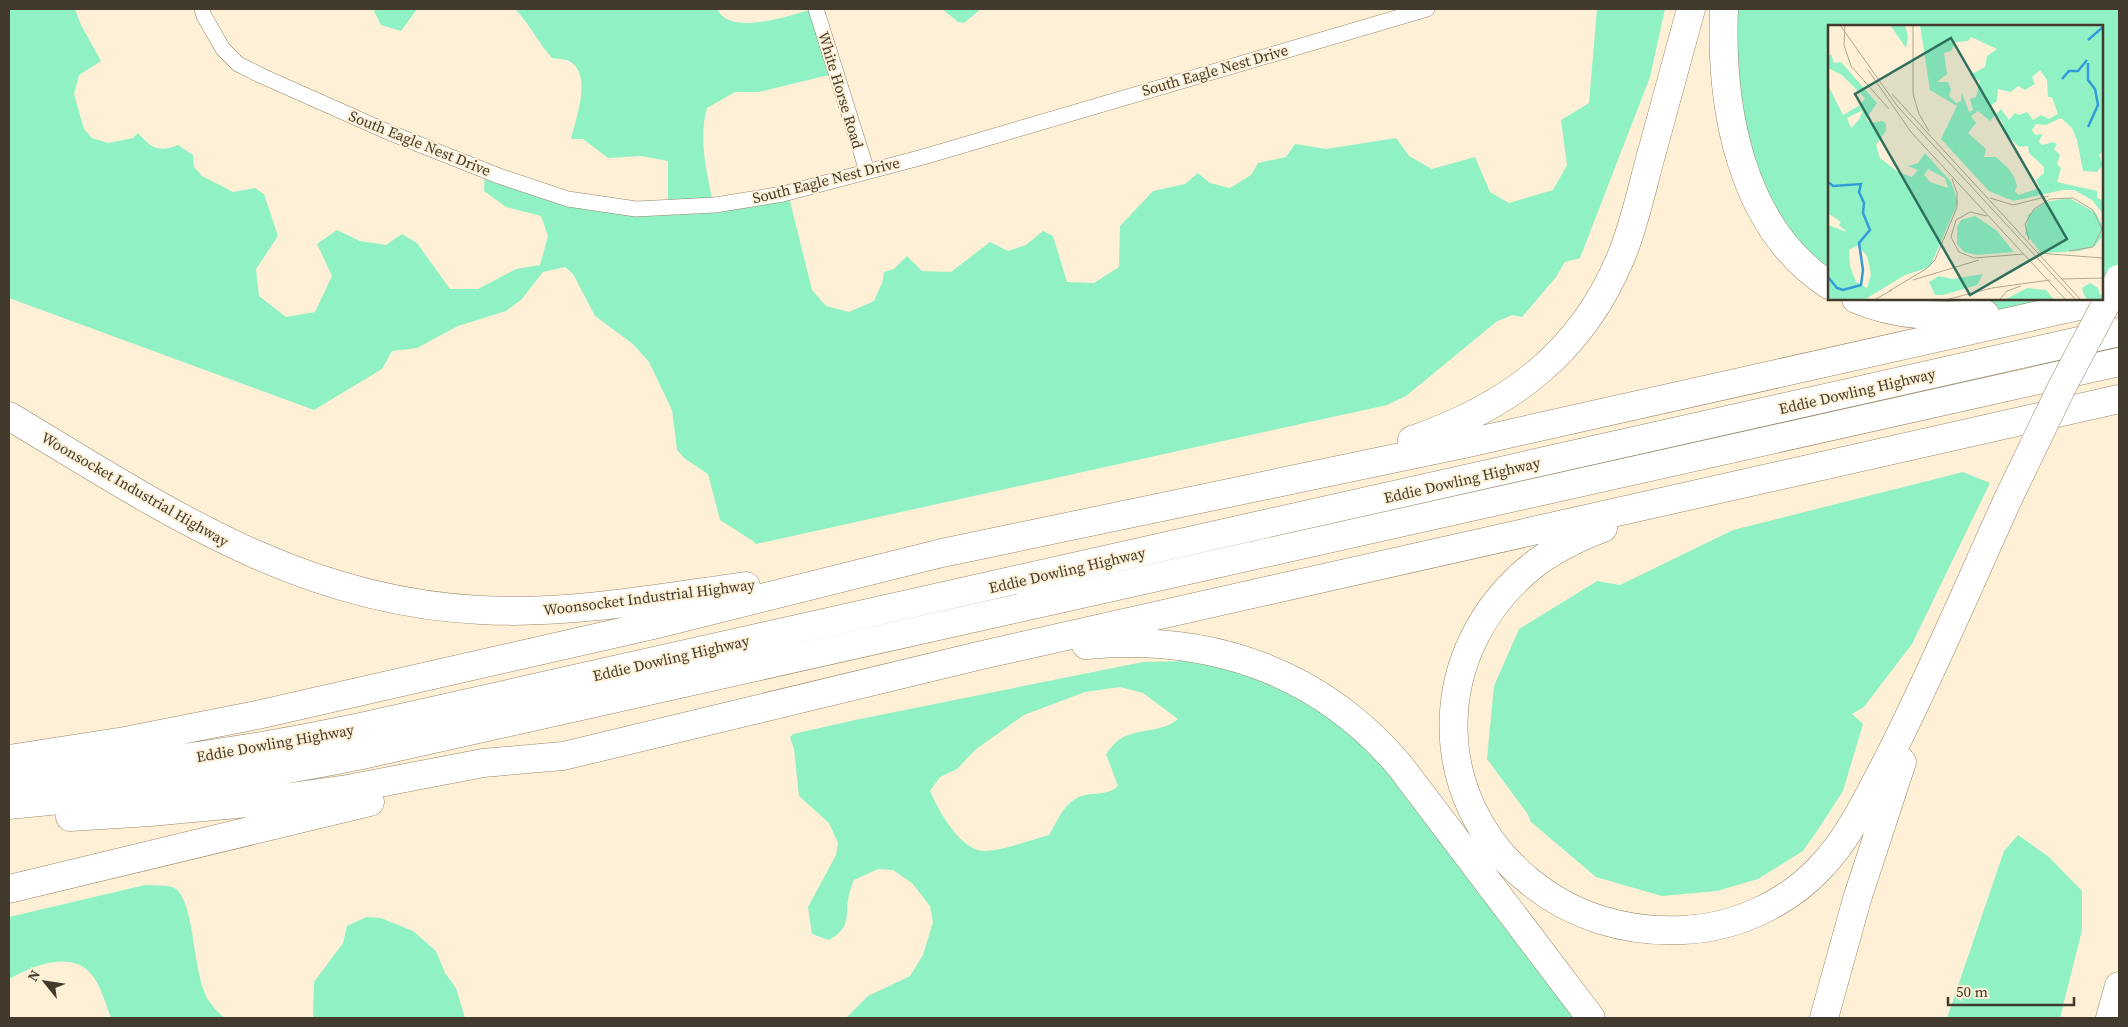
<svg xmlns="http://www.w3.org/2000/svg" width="2128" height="1027" viewBox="0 0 2128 1027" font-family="'Source Serif 4',serif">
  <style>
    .green { fill: #90f1c5; fill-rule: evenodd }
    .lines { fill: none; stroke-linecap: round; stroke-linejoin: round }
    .minor-casing { stroke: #978769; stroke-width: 16 }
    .motorway-casing { stroke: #978769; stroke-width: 29 }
    .minor { stroke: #fff; stroke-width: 15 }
    .motorway { stroke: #fff; stroke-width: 28 }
    .motorway-bridge-casing { stroke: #978769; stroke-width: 29; stroke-linecap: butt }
    .motorway-bridge { stroke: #fff; stroke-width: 28 }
    .labels { text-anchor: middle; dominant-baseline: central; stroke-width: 4; stroke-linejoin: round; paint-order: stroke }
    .street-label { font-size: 15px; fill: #413a2d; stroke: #fef0d6 }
    .inset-river { fill: none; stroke: #349cd8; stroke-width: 2.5 }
    .inset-road { fill: none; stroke: #b2a792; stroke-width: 1 }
    .view { fill: #2f6f5d; fill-opacity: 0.15; stroke: #2f6f5d; stroke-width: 2.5 }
    .inset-edge { fill: none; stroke: #413a2d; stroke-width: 2.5 }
  </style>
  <rect width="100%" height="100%" fill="#fef0d6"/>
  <path class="green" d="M 9,9 L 75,9 L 81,25 L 101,61 L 79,75 L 74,94 L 84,129 L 92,138 L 108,143 L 133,138 L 138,133 C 151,148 159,153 178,145 L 193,155 L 194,167 L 202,176 L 233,192 L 255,188 L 264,194 L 278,236 L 256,269 L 259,296 L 286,317 L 315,312 L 332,276 L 317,244 L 337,230 L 360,241 L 386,245 L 402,234 L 417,243 L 450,289 L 478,289 L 516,269 L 540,265 L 548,236 L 541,216 L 506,207 L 484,191 L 485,169 L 634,209 L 668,202 L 668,161 L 641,156 L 608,158 L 583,139 L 571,139 C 576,117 594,72 567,60 C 563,59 556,59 552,58 C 538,43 530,24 515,9 L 717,9 C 730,37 791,15 813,9 L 833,74 L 759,92 L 735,92 L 707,108 C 698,139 707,172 713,203 L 788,193 L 812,290 L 826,306 L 849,312 L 874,301 L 882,283 L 884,272 L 894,269 L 907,256 L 922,271 L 951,272 L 990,242 L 1008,251 L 1026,245 L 1043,231 L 1053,236 L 1067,282 L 1094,283 L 1119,267 L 1120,226 L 1153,191 L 1185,184 L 1198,173 L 1210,183 L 1230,188 L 1251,175 L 1258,163 L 1286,157 L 1295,144 L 1326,149 L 1396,138 L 1409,156 L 1432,169 L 1475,157 L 1490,192 L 1509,203 L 1553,190 L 1567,165 L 1561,120 L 1589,103 L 1597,9 L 1665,9 L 1650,77 L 1580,258 L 1565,262 L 1556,277 L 1522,317 L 1512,315 L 1496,322 L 1406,396 L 1387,405 L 756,544 L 753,541 L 720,520 L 708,474 L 684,458 L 677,450 L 672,410 L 649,362 L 633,344 L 595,316 L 573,274 L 565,267 L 543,272 L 521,300 L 506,311 L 458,326 L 417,348 L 392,351 L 382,369 L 314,410 L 9,298 Z
    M 373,9 L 417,9 L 401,31 L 381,25 Z
    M 942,9 L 981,9 L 964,23 L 958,22 Z
    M 1733,9 L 2119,9 L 2119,273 L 2103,300 L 1990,315 L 1868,299 L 2102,299 L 2102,26 L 1829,26 L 1829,278 L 1782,230 L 1746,158 Z
    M 1963,472 L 1990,483 L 1912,644 L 1864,707 L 1852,714 L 1863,724 L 1843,791 L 1819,828 L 1803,851 L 1758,879 L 1717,891 L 1662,896 L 1596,877 L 1531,822 L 1527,813 L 1487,759 L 1494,686 L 1519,629 L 1597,581 L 1620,585 L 1733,530 Z
    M 1188,651 L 1335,702 L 1593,1018 L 846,1018 L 868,996 L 910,976 L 923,955 L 933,922 L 930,906 L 912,883 L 893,870 L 878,869 L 854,880 C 852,885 850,890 849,895 C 844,917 853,926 829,940 L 812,934 L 808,907 L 836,855 L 838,843 L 829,823 L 799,796 L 794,749 L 790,737 L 793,734 L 855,720 L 1143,662 L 1185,661 ZM 1120,687 L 1143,693 L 1178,719 C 1161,734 1134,727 1116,742 C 1113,745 1109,750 1106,754 L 1118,786 C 1107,797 1090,791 1077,798 C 1063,805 1057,822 1049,835 C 1030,840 1005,850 985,851 C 960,851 939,811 930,791 L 940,777 L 957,769 L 975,750 L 1024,715 L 1085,692 Z
    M 2018,835 L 2049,857 L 2082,891 L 2082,930 L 2060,1018 L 1947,1018 L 2004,851 Z
    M 145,885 C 154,886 170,884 176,889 C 196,906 192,975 209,1001 C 213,1007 219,1013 224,1018 L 111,1018 C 106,1005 101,986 92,975 C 72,949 32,966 9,979 L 9,917 Z
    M 366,917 L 381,918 L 413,931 L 436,951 L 445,973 L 456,988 L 465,1018 L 313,1018 L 314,982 L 343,943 L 347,926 Z"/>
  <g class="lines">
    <defs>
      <path id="minor" d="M 202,9 L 204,16 L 223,49 L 238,64 L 262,76 L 388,132 L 499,176 L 568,199 L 636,209 L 715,205 L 783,194 L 923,157 L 1427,9
        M 816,9 L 867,171"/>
      <path id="motorway" d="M 1724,9 C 1720,107 1740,227 1829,285
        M 1856,299 C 1897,317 1941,317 1985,314
        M 9,416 C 161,507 296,601 480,610 C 569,615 658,598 746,586
        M 1412,440 C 1508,407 1581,354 1621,257 C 1634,226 1641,192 1650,159 C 1664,109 1677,59 1691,9
        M 1603,528 C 1577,538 1553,549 1531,567 C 1429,650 1427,798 1529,881 C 1573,917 1627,933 1683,930 C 1734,928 1785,905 1820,868 C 1849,838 1867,799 1886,763 C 1930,677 1968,587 2008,499
        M 1086,645 C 1209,634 1319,670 1400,766 L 1591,1018
        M 9,759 L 125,741 L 257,715 L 657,624 L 942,553 L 1468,443 L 2119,297
        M 9,777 C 127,768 244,752 361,727 L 2119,332
        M 9,805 C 128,794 245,779 362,755 L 2119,362
        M 70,817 L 150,812 L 247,803 L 348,789 L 483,763 L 563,756 L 982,655 L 2119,399
        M 9,889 L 370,802
        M 1824,1018 L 1857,899 L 1902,762
        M 2110,1018 L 2119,986"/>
    </defs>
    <use href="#minor" class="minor-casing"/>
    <use href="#motorway" class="motorway-casing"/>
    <use href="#minor" class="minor"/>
    <use href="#motorway" class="motorway"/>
    <defs>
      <path id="motorway-bridge" d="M 2008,499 L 2062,387 L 2119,279"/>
    </defs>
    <use href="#motorway-bridge" class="motorway-bridge-casing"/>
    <use href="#motorway-bridge" class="motorway-bridge"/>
  </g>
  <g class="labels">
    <g class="street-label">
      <text transform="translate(1215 70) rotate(-16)">South Eagle Nest Drive</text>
      <text transform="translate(841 90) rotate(73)">White Horse Road</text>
      <text transform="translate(420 143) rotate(22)">South Eagle Nest Drive</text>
      <text transform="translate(826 180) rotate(-14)">South Eagle Nest Drive</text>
      <text transform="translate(1857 391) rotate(-13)">Eddie Dowling Highway</text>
      <text transform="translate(1462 480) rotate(-13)">Eddie Dowling Highway</text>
      <text transform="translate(135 489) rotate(30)">Woonsocket Industrial Highway</text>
      <text transform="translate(1067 570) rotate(-13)">Eddie Dowling Highway</text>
      <text transform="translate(649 597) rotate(-7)">Woonsocket Industrial Highway</text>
      <text transform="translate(671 658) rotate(-13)">Eddie Dowling Highway</text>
      <text transform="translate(275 743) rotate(-10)">Eddie Dowling Highway</text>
    </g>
  </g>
  <g transform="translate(1828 25)">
    <rect width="275" height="275" fill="#fef0d6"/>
    <path d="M 62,0 L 77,0 L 80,12 L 78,23 ZM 92,0 L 275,0 L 275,126 L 271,130 L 275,140 L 269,147 L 255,146 L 249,115 L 244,103 L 233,93 L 218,100 L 208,99 L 204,105 L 207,110 L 214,109 L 211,117 L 214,120 L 225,117 L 229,119 L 226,124 L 232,130 L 229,139 L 233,143 L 229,157 L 269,166 L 269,173 L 275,175 L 275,189 L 264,175 L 246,165 L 235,165 L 185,176 L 161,166 L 113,114 L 129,81 L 102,65 ZM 143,12 L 169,24 L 159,31 L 157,42 L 142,50 L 152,56 L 148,72 L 142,74 L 145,85 L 141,87 L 134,68 L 133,76 L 128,78 L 121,71 L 123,64 L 120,57 L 109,57 L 119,49 L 116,28 L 123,26 L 128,17 L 140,16 ZM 212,45 L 219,55 L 220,72 L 224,72 L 230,89 L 221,94 L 213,90 L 205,95 L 199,87 L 191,90 L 187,88 L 181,95 L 173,84 L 168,89 L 175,98 L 174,105 L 191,122 L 200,121 L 201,128 L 216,142 L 216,148 L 208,155 L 212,163 L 190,170 L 187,166 L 189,161 L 186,152 L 180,143 L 168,132 L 156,132 L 158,124 L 140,108 L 148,98 L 143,91 L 150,86 L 162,96 L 167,90 L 161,82 L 169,76 L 170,64 L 183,67 L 190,61 L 197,65 L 207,59 L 204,52 ZM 3,29 L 6,38 L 13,37 L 49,78 L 38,94 L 42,98 L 55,96 L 58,99 L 58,106 L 48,120 L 52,133 L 70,147 L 84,152 L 90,145 L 80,141 L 90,138 L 97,128 L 123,157 L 130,177 L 102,242 L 77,250 L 36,275 L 0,275 L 0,200 L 19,207 L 11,200 L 13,197 L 0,188 L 0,60 L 15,90 L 32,80 L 37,73 L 14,50 L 0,43 L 0,31 ZM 35,85 L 31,95 L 23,103 L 19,93 ZM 100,144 L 117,153 L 120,163 L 102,157 L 96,150 ZM 30,220 L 39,231 L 43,249 L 39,263 L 28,257 L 22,241 L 21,225 ZM 241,173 L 268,188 L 274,200 L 273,213 L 267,221 L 252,226 L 213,228 L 197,208 L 200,190 L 218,177 ZM 147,191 L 168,205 L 186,227 L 149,230 L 136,227 L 129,219 L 129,202 L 133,195 ZM 155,249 L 149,260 L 115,270 L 107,270 L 101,257 L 111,251 L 125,254 ZM 262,258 L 270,263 L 272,270 L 275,269 L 275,275 L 260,275 L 256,270 L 254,263 ZM 199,263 L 218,265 L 226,275 L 176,275 Z" fill="#90f1c5" fill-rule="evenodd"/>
    <path class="inset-river" d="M 260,15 L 275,2M 260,38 L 260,55 L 267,64 L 270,80 L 260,102M 234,54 L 241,46 L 250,46 L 259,35M 0,157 L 5,161 L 33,159 L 31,167 L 36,178 L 35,188 L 42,205 L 31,218 L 35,245 L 33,260 L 15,265 L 9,263 L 0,252"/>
    <path class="inset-road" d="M 12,0 L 70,82 L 248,275M 17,0 L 16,20 L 23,41 L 61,84M 85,0 L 85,69 L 91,89 L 101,106M 40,45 L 83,107 L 238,275M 64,69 L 253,275M 162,173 L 185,180 L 221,171M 159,191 L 142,187 L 128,195 L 123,212 L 131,227 L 146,233 L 196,229M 201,215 L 197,199 L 206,184 L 222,174 L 245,173 L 265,185 L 274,204 L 265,222 L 241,226M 210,228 L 275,233M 233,254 L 275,253M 85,255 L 151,235M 61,266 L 98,244 L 107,235 L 129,182 L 129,168 L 124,154M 46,275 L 64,265M 117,275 L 164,263 L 222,255M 171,275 L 179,266 L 193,261"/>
    <path class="view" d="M 123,13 L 239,214 L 142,270 L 27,69 Z"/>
    <rect width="275" height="275" class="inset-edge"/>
  </g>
  <rect width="2128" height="1027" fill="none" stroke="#413a2d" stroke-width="20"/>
  <g transform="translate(45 982) rotate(300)" stroke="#fef0d6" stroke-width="4" paint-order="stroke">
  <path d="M0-4L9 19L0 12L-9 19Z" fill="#413a2d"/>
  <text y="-8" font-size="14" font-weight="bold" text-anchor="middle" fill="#413a2d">N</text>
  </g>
  <path d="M1948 997v8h126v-8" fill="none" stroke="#413a2d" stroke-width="2.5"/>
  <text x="1956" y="997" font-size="15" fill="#413a2d" stroke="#fef0d6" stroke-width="4" paint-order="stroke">50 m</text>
</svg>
